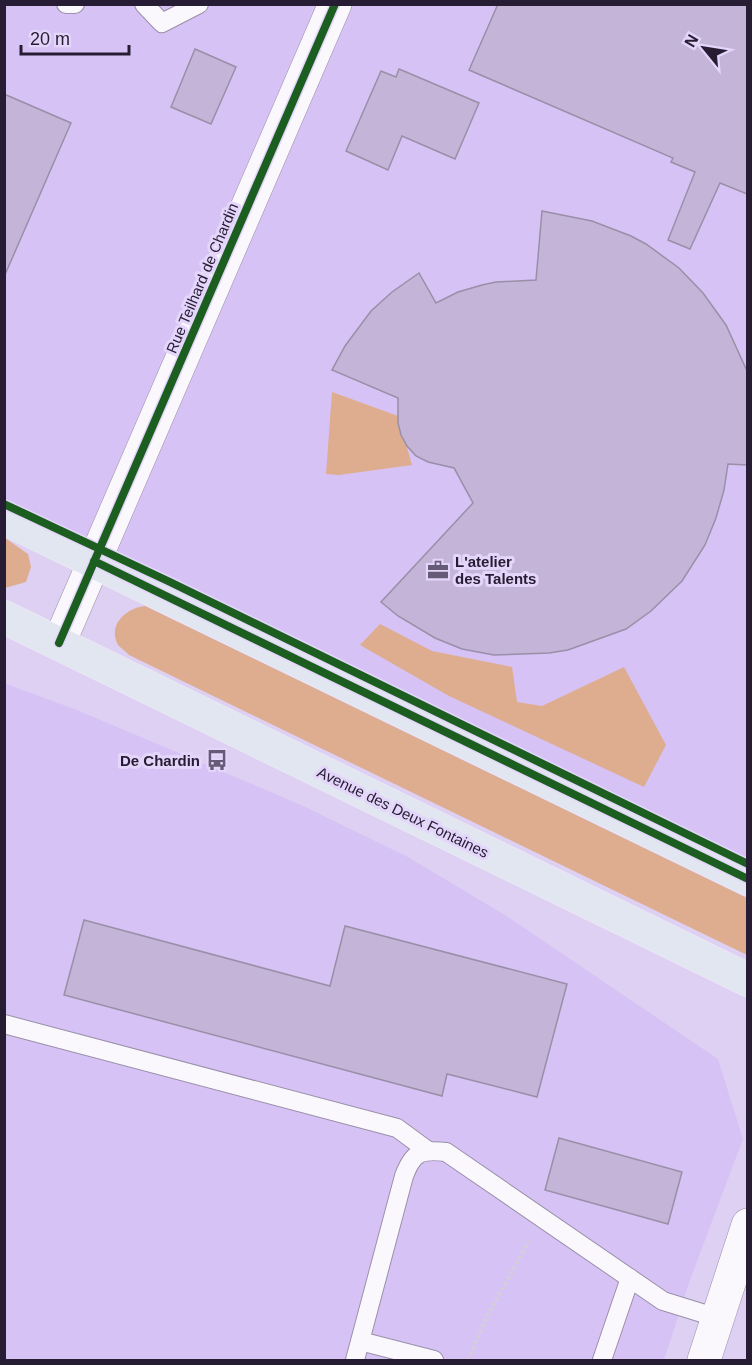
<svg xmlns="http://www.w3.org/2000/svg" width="752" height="1365" viewBox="0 0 752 1365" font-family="Helvetica,sans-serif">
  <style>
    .built { fill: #d7c2f5 }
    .green { fill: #deac8e }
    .building { fill: #c4b4d8; stroke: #998fa7; stroke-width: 1.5 }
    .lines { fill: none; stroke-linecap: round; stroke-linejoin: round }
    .lane-casing { stroke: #9a90a9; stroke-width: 20 }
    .street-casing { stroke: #9a90a9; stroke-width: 34 }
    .primary-casing { stroke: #f0eaf9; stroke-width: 34 }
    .path { stroke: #d3cfd8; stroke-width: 4; stroke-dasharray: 3 3; stroke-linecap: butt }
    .lane { stroke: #faf8fd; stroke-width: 18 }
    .street { stroke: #faf8fd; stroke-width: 33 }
    .primary { stroke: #e2e6f0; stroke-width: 33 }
    .cycleway-casing { stroke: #e4d6fa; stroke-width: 11 }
    .cycleway { stroke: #1b5e20; stroke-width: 8 }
    .labels { text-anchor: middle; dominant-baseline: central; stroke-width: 6; stroke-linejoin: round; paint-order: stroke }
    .street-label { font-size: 15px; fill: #261c33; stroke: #e4d6fa }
    .poi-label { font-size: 15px; font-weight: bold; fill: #261c33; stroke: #e4d6fa; text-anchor: start }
  </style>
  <rect width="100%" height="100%" fill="#ded0f2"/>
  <path class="built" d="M 4,5 L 747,5 L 747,879 L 5,518 Z
    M 4,683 L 77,710 L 299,804 L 406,856 L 505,915 L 718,1059 L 743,1139 L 690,1280 L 664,1360 L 5,1360 Z"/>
  <path class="green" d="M 332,392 L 398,416 L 412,465 L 339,475 L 326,474 Z
    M 5,538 L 28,554 L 31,567 L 26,582 L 5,588 Z
    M 145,606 L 747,898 L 747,955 L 129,655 C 126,652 121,648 118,645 C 107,624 127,608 145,606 Z
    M 380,624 L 432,651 L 512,667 L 517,702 L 542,706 L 624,667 L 666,745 L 644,787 L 449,696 L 360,645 Z"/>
  <path class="building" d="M 498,4 L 747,4 L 747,194 L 720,183 L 690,249 L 668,240 L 695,172 L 671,162 L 673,158 L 469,70 Z
    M 195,49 L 236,67 L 211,124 L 171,107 Z
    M 399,69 L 479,103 L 455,159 L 402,136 L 388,170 L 346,151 L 381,71 L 396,77 Z
    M 4,94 L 71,123 L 4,277 Z
    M 542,211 L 592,221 L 631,236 L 646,244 L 679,268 L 703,293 L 726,325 L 747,371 L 747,465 L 728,464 L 724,490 L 716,518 L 705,545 L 682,581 L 651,611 L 626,629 L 568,650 L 549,653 L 494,655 L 462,649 L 435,638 L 398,616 L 381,602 L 473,503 L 454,468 L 428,462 L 416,456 L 407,446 L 401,435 L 398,423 L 398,398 L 332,370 L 345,346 L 371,311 L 392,292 L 419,273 L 436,303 L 458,292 L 482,285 L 496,282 L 536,280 Z
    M 84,920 L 330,986 L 345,926 L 567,984 L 537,1097 L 447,1074 L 442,1096 L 64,995 Z
    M 559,1138 L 682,1172 L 668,1224 L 545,1190 Z"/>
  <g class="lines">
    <defs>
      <path id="lane" d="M 66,4 L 75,4
        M 144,4 L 162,23 L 199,4
        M 4,1024 L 397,1128 L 427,1150
        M 360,1341 L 434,1360
        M 355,1360 L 404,1176 C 413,1152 421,1149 446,1152 L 663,1301 L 718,1318
        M 602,1360 L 630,1278"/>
      <path id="street" d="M 59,643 L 335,4
        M 704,1360 L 748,1225"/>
      <path id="primary" d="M 4,518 L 748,879
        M 4,617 L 748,980"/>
    </defs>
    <use href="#lane" class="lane-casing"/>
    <use href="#street" class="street-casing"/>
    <use href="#primary" class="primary-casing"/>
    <path class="path" d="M 468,1360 L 486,1318 L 529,1241"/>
    <use href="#lane" class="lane"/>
    <use href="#street" class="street"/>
    <use href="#primary" class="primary"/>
    <defs>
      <path id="cycleway" d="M 4,504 L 170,582 L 748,864
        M 94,561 L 748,879
        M 59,643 L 335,4"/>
    </defs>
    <use href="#cycleway" class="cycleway-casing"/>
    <use href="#cycleway" class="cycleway"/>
  </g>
  <defs>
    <symbol id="office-bare" viewBox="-9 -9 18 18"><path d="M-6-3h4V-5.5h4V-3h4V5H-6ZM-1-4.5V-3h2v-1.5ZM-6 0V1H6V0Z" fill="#665b76" stroke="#e4d6fa" stroke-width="2.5" paint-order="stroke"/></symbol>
    <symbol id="bus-bare" viewBox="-9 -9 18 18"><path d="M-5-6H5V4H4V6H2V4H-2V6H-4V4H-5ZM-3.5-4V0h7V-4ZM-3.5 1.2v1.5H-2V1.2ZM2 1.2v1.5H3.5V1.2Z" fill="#665b76" stroke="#e4d6fa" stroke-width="2.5" paint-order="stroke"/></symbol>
  </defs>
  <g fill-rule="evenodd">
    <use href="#office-bare" x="423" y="555" width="30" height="30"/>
    <use href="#bus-bare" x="202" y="745" width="30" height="30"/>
  </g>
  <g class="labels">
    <g class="street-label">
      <text transform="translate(202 278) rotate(-67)">Rue Teilhard de Chardin</text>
      <text transform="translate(403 812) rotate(26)">Avenue des Deux Fontaines</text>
    </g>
    <g class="poi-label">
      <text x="455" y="561">L'atelier<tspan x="455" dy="17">des Talents</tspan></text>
      <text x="200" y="760" text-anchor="end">De Chardin</text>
    </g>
  </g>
  <rect width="752" height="1365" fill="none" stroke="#261c33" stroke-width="12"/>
  <g transform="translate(704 48) rotate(300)" stroke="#e4d6fa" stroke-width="4.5" paint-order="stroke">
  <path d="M0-4.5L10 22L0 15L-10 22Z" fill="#261c33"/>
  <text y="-9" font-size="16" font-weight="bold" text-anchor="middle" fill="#261c33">N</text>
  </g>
  <path d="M21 45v9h108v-9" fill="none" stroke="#261c33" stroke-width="3"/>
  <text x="30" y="45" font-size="18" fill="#261c33" stroke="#e4d6fa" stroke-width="4.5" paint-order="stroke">20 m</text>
</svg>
